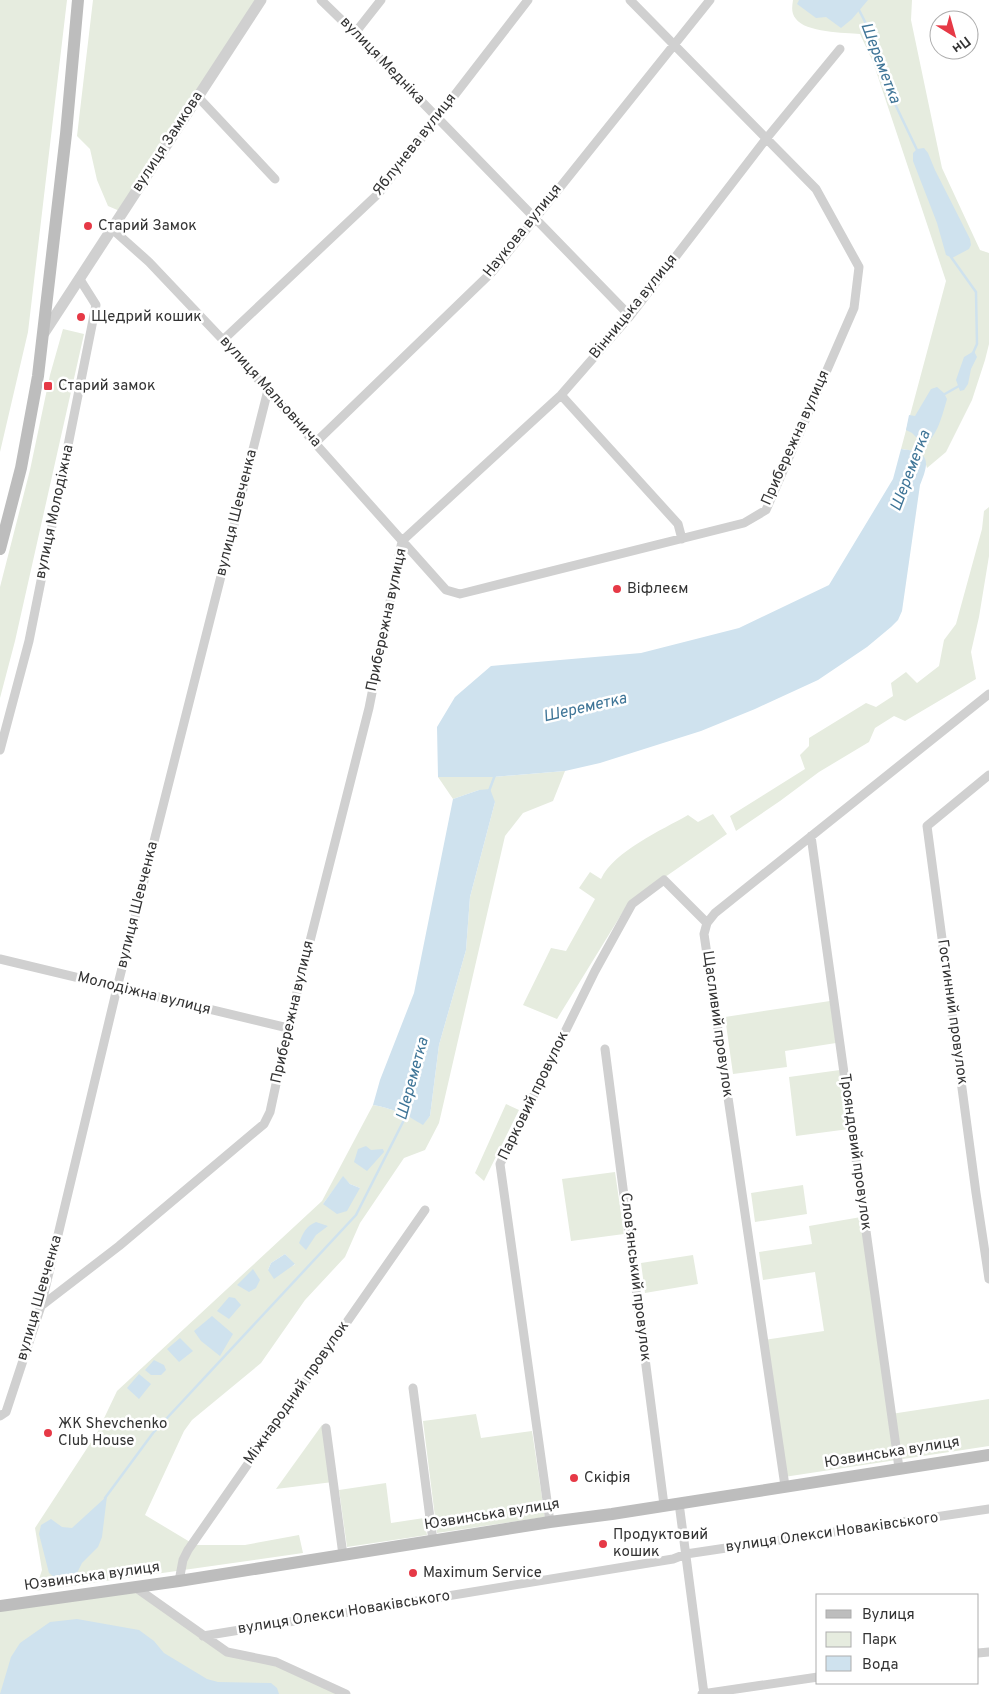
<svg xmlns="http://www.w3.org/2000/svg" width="989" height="1694" viewBox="0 0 989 1694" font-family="Overpass,sans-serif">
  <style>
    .green { fill: #e6ecdf; fill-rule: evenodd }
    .water { fill: #cfe2ee }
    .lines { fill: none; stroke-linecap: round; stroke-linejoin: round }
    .stream { stroke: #cfe2ee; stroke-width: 2.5 }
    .minor { stroke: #d0d0d0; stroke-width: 9 }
    .tertiary { stroke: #d0d0d0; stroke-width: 11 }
    .secondary { stroke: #bdbdbd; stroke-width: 12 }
    .poi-dot { fill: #e63946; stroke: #fff; stroke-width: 2 }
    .labels { text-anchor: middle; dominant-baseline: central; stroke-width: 5; stroke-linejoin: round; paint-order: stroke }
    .street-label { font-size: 15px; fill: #333; stroke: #fff }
    .poi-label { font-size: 15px; fill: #333; stroke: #fff; text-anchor: start }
    .water-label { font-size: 16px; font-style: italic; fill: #3f7597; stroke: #fff }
  </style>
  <rect width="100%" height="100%" fill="#fff"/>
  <path class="green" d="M 0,0 L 67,0 L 28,332 L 0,452 Z
    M 93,0 L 261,0 L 122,212 L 108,206 L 97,180 L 90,149 L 77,136 Z
    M 793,0 L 912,0 L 911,20 L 942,168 L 980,250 L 989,253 L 989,344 L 985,360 L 972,400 L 946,452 L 927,468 C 923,451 917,451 901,449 L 946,281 L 873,62 L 860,34 C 845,33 805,32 796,19 C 791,13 792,7 793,0 Z
    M 63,329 L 84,334 L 15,641 L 0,698 L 0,587 L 30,470 L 50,375 Z
    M 989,507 L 989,556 L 979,617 L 971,652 L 976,679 L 905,721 L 894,716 L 875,728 L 869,742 L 819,772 L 780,801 L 736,831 L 730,816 L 805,769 L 800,755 L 809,746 L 809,738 L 866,703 L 876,707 L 893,696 L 891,683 L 906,672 L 917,683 L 939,666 L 944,640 L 956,624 L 982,529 L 984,511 Z
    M 565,771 L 553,801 L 523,813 L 505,836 L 439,1123 L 425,1150 L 404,1158 L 360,1223 L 345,1257 L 305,1300 L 261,1363 L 192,1420 L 184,1431 L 145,1515 L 195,1545 L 245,1545 L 299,1535 L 303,1553 L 35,1591 L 42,1570 L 35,1528 L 97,1433 L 117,1391 L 322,1201 L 373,1105 C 391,1108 407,1115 423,1124 L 430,1116 L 439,1045 L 466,950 L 470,897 L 495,802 L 479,790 L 453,799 L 438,777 L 493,777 ZM 343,1177 L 350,1184 L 360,1188 L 323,1204 ZM 285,1254 L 295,1265 L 268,1270 L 271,1263 Z
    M 713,814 L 727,834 L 655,884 L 624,910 L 557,1019 L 523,1005 L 551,948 L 566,951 L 595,899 L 579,888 L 590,872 L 601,879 C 614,851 662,830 688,815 L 698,822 Z
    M 830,1001 L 836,1043 L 785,1051 L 787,1067 L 733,1074 L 725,1017 Z
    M 840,1070 L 849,1129 L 796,1136 L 789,1077 Z
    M 506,1104 L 519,1110 L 484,1181 L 475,1173 Z
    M 615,1172 L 624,1234 L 571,1241 L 562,1179 Z
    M 803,1185 L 807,1214 L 755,1222 L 751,1193 Z
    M 861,1217 L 891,1414 L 989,1399 L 989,1446 L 784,1477 L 764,1340 L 824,1331 L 815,1272 L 763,1280 L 759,1252 L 812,1244 L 809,1226 Z
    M 693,1255 L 698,1284 L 645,1293 L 641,1263 Z
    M 476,1414 L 481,1438 L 532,1431 L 545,1517 L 437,1533 L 423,1421 Z
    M 322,1425 L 326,1428 L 333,1482 L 276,1489 Z
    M 386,1483 L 391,1523 L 424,1518 L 427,1535 L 347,1547 L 339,1490 Z
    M 135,1589 L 222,1649 L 270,1660 L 346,1694 L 0,1694 L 0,1611 Z"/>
  <path class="water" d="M 799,0 L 868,0 L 852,19 L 841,28 L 826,17 L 816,18 L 797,4 Z
    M 924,148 L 928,153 L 935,170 L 970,239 L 971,245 L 969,249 L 952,258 L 946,255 L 937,223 L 913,161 L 913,153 L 917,149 Z
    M 974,351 L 977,357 L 971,369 L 968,384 L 964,390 L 960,391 L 956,380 L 964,357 Z
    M 937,387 L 944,393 L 947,399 C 943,413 937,438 924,445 L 912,433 L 906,430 L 909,415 L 915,416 L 931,389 Z
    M 901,449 C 930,452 930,460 920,485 L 902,611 L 898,620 L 891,627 L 867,647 L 818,680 L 755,709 L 701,731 L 600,763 L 565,771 L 493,777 L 438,777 L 437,727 L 455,697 L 491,666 L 641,653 L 739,628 L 829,585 L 893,479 Z
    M 490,789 L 495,802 L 470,897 L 466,950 L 439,1045 L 430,1116 L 423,1125 C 407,1115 391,1108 373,1105 L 380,1080 L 414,993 L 453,799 L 479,790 Z
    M 366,1146 L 371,1150 L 383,1149 L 384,1152 L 367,1171 L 354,1162 L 358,1149 Z
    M 343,1176 L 350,1184 L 360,1188 L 347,1211 L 337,1214 L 323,1204 Z
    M 316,1222 L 328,1226 L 316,1235 L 306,1250 L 299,1243 C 303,1233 306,1226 316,1222 Z
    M 285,1254 L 295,1264 L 274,1279 L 268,1270 L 271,1263 Z
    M 253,1269 L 260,1280 L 256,1288 L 249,1292 L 237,1285 Z
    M 229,1297 L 235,1298 L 241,1305 L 229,1319 L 217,1311 Z
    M 212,1316 L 233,1334 L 220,1356 L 201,1341 L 194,1331 Z
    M 180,1338 L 193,1351 L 179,1362 L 167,1349 Z
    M 154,1360 L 164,1365 L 166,1370 L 161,1375 L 151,1375 L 145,1370 Z
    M 139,1374 L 151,1384 L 139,1399 L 127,1388 Z
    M 107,1496 L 102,1537 L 98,1547 L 82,1563 L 76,1575 L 67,1580 L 54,1577 L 49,1573 L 39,1534 L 41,1525 L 51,1519 L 62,1527 L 72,1528 Z
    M 77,1619 L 139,1630 L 154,1641 L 164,1653 L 207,1679 L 218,1682 L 271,1683 L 277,1688 L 279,1694 L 0,1694 L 11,1657 L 20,1643 L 50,1622 Z"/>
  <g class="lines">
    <path class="stream" d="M 859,10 L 879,49 L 896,106 L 918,152
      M 951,257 L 976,292 L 977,344 L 973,353
      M 943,395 L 959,386
      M 916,454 L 923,438
      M 489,791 L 495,775
      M 105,1498 L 153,1433 L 356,1215 L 407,1114"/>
    <path class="minor" d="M 321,0 L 355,33 L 630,316
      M 355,33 L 381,0
      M 198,97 L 275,179
      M 111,228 L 149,262 L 223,340 L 446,590 L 460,594 L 744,523 L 766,510 L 854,308 L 859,267 L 816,189 L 630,0
      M 223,340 L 379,193 L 528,0
      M 561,395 L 678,524 L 682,539
      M 315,443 L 493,271 L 710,0
      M 402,541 L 561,395 L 630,316 L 766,139 L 840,49
      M 0,750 L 29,641 L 96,305 L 79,278
      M 989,775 L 927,826 L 976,1193 L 989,1279
      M 811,836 L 899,1468
      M 0,959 L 288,1028
      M 605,1049 L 664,1505
      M 41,1306 L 119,1246 L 264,1124 L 270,1112 L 288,1028 L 369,708 L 402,541
      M 413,1388 L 433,1541
      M 0,1416 L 6,1412 L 41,1306 L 117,988 L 268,390
      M 326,1428 L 343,1555
      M 785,1486 L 704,934 L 707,923 L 715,913 L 989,694
      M 679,1503 L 704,1694
      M 550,1522 L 500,1164 L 595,971 L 632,904 L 664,880 L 707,923
      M 179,1581 L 183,1560 L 188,1550 L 425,1210
      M 135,1587 L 227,1652 L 276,1662 L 346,1694
      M 203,1636 L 673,1559 L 686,1554 L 989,1509
      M 978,1653 L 989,1652
      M 702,1694 L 818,1677"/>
    <path class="tertiary" d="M 44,333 L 261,0"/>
    <path class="secondary" d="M 0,549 L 21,468 L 38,376 L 66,134 L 78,0
      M 0,1606 L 179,1581 L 550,1522 L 612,1514 L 989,1455"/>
  </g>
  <g class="poi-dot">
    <circle cx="88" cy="226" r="5"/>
    <circle cx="81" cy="317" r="5"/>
    <rect x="43" y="381" width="10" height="10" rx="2.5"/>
    <circle cx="617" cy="589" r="5"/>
    <circle cx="48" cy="1433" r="5"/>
    <circle cx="574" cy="1478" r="5"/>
    <circle cx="603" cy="1544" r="5"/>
    <circle cx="413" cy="1573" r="5"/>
  </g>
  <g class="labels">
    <g class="street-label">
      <text transform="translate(382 61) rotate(46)">вулиця Медніка</text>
      <text transform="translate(168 142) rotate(-57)">вулиця Замкова</text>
      <text transform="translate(415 145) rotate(-52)">Яблунева вулиця</text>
      <text transform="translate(523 231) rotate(-51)">Наукова вулиця</text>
      <text transform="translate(634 307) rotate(-51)">Вінницька вулиця</text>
      <text transform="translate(270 392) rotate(48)">вулиця Мальовнича</text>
      <text transform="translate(796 438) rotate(-66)">Прибережна вулиця</text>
      <text transform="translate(55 512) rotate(-78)">вулиця Молодіжна</text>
      <text transform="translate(237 513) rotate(-76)">вулиця Шевченка</text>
      <text transform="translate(387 620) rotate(-78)">Прибережна вулиця</text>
      <text transform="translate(138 905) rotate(-76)">вулиця Шевченка</text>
      <text transform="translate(144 994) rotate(14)">Молодіжна вулиця</text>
      <text transform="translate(293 1012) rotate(-77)">Прибережна вулиця</text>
      <text transform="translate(952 1012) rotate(82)">Гостинний провулок</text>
      <text transform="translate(717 1024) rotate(82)">Щасливий провулок</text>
      <text transform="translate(534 1096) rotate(-64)">Парковий провулок</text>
      <text transform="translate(855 1152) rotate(82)">Трояндовий провулок</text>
      <text transform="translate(635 1277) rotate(83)">Словʼянський провулок</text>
      <text transform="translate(40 1298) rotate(-74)">вулиця Шевченка</text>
      <text transform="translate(297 1393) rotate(-55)">Міжнародний провулок</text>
      <text transform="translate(892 1453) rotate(-9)">Юзвинська вулиця</text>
      <text transform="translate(492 1515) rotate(-9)">Юзвинська вулиця</text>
      <text transform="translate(832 1533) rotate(-8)">вулиця Олекси Новаківського</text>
      <text transform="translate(92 1577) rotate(-8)">Юзвинська вулиця</text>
      <text transform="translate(344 1613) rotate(-9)">вулиця Олекси Новаківського</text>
    </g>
    <g class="poi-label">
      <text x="98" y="226">Старий Замок</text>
      <text x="91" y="317">Щедрий кошик</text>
      <text x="58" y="386">Старий замок</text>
      <text x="627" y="589">Віфлеєм</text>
      <text x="58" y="1424">ЖК Shevchenko<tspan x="58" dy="17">Club House</tspan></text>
      <text x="584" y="1478">Скіфія</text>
      <text x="613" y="1535">Продуктовий<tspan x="613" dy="17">кошик</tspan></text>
      <text x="423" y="1573">Maximum Service</text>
    </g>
    <g class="water-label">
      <text transform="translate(880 63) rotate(69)">Шереметка</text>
      <text transform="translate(911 471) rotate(-69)">Шереметка</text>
      <text transform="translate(585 708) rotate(-13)">Шереметка</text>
      <text transform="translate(413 1079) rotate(-75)">Шереметка</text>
    </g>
  </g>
  <rect x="816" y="1594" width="162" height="90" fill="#ffffff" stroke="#adadad"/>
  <rect x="826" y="1610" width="25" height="8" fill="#bdbdbd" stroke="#adadad"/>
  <text x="862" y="1619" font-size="15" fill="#333333">Вулиця</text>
  <rect x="826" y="1632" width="25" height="15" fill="#e6ecdf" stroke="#adadad"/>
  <text x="862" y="1644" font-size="15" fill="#333333">Парк</text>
  <rect x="826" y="1656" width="25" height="15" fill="#cfe2ee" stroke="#adadad"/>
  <text x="862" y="1669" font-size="15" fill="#333333">Вода</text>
  <g transform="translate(954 35) rotate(143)"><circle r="24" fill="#ffffff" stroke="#adadad"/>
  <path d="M0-4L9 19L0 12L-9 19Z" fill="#e63946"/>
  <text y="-8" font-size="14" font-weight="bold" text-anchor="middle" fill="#333333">Пн</text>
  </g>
</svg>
